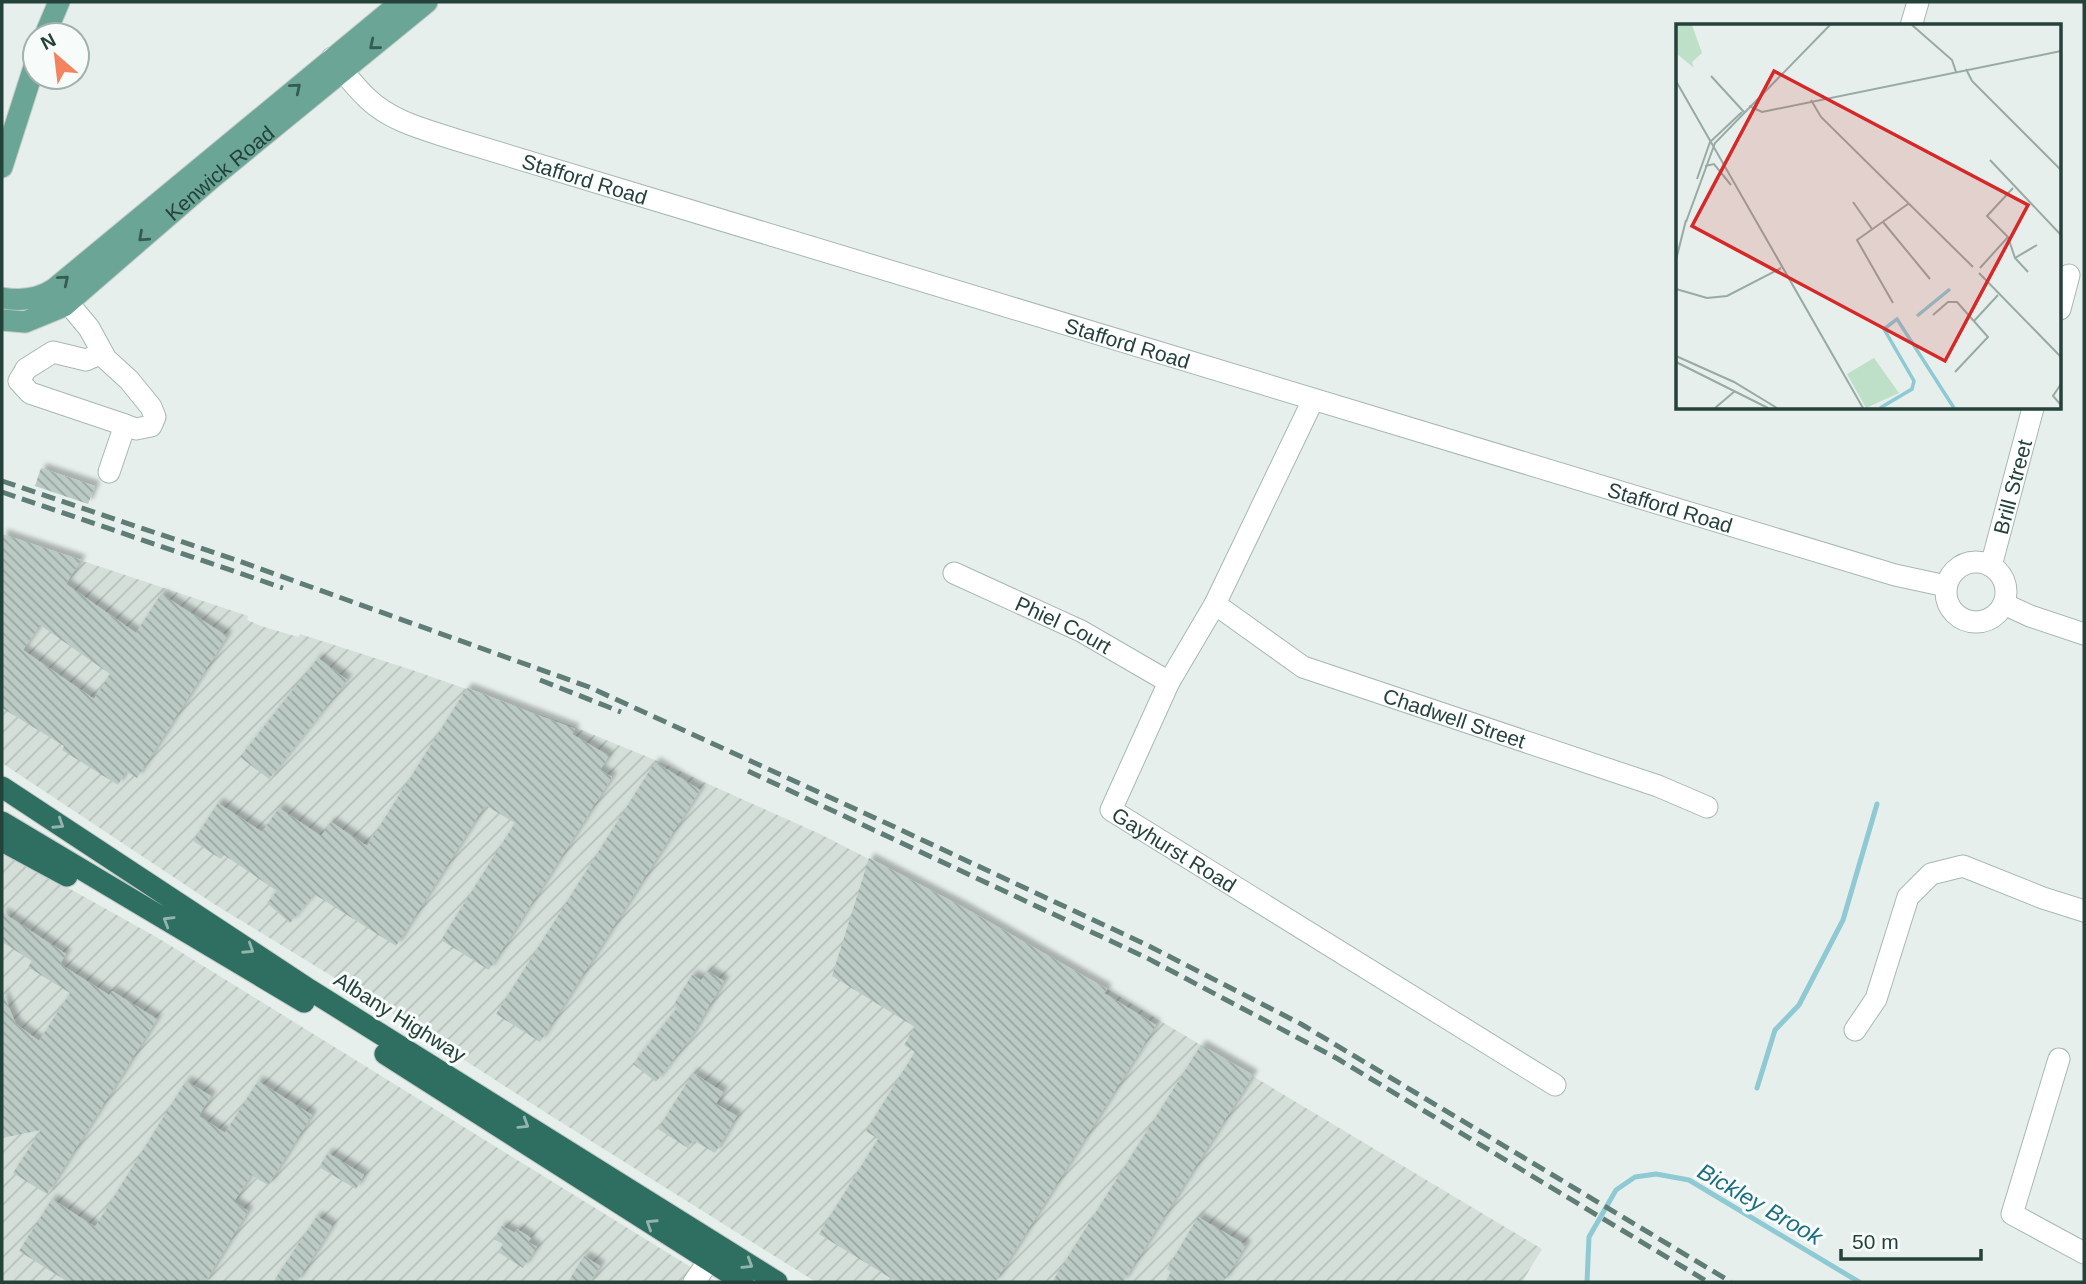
<svg xmlns="http://www.w3.org/2000/svg" width="2086" height="1284" viewBox="0 0 2086 1284" font-family="Helvetica,sans-serif">
  <style>
    .industrial { fill: url(#industrial-furrows) }
    .lines { fill: none; stroke-linecap: round; stroke-linejoin: round }
    .stream { stroke: #8ec9d4; stroke-width: 5 }
    .building { fill: url(#building-back-hatch); fill-rule: evenodd; filter: url(#shadow) }
    .minor-casing { stroke: #a8b8b2; stroke-width: 23 }
    .major-casing { stroke: #c2cac8; stroke-width: 23 }
    .highway-casing { stroke: #c2cac8; stroke-width: 23 }
    .minor { stroke: #fff; stroke-width: 21 }
    .major { stroke: #6aa596; stroke-width: 21 }
    .highway { stroke: #2f6f62; stroke-width: 21 }
    .rail { stroke: #5f7d75; stroke-width: 5; stroke-dasharray: 14 7; stroke-linecap: butt }
    .oneway { stroke: #365b51 }
    .oneway2 { stroke: #93b5ae }
    .labels { text-anchor: middle; dominant-baseline: central; stroke-width: 6; stroke-linejoin: round; paint-order: stroke }
    .street-label { font-size: 21px; fill: #24423a; stroke: #f7fbf9 }
    .water-label { font-size: 23px; font-style: italic; fill: #1c6f80; stroke: #f7fbf9 }
    .inset-river { fill: none; stroke: #8ec9d4; stroke-width: 3.5 }
    .inset-road { fill: none; stroke: #98aaa4; stroke-width: 2 }
    .view { fill: #d62828; fill-opacity: 0.15; stroke: #d62828; stroke-width: 3.5 }
    .inset-edge { fill: none; stroke: #24423a; stroke-width: 3.5 }
  </style>
  <defs>
    <pattern id="industrial-furrows" width="10" height="10" patternUnits="userSpaceOnUse" patternTransform="scale(1.75)"><rect width="10" height="10" fill="#d4dfda"/><path d="M-1 1l2-2M0 10L10 0M9 11l2-2" fill="none" stroke="#b6c1bc"/></pattern>
    <pattern id="building-back-hatch" width="6" height="6" patternUnits="userSpaceOnUse" patternTransform="scale(1.75)"><rect width="6" height="6" fill="#bbcac4"/><path d="M-1 5l2 2M0 0l6 6M5-1l2 2" fill="none" stroke="#98a6a0"/></pattern>
    <filter id="shadow"><feDropShadow dx="5" dy="-5" stdDeviation="2" flood-color="#0004"/></filter>
  </defs>
  <rect width="100%" height="100%" fill="#e6efeb"/>
  <path class="industrial" d="M 2,534 L 248,616 L 247,620 L 261,626 L 298,637 L 300,634 L 412,670 L 572,726 L 655,760 L 820,834 L 961,906 L 1107,989 L 1542,1249 L 1522,1282 L 816,1282 L 548,1114 L 384,1008 L 214,904 L 2,763 Z
    M 2,851 L 158,938 L 715,1282 L 2,1282 Z"/>
  <g class="lines">
    <path class="stream" d="M 1757,1088 L 1775,1030 L 1799,1005 L 1843,920 L 1877,804
      M 1587,1282 L 1589,1237 L 1616,1190 L 1635,1177 L 1656,1174 L 1689,1180 L 1859,1282"/>
  </g>
  <path class="building" d="M 41,468 L 95,486 L 88,504 L 35,486 Z
    M 2,534 L 81,560 L 66,584 L 136,633 L 161,594 L 227,636 L 137,778 L 126,771 L 118,785 L 62,750 L 64,746 L 2,708 ZM 40,625 L 110,674 L 94,699 L 23,650 Z
    M 318,658 L 347,680 L 269,779 L 240,757 Z
    M 467,688 L 575,729 L 572,734 L 609,756 L 600,770 L 612,777 L 489,970 L 441,940 L 515,823 L 485,805 L 396,946 L 314,894 L 290,923 L 267,903 L 277,891 L 224,855 L 221,859 L 193,841 L 218,803 L 262,832 L 279,808 L 321,836 L 331,822 L 367,846 Z
    M 655,762 L 700,790 L 540,1042 L 496,1014 Z
    M 869,858 L 961,906 L 1107,989 L 1104,993 L 1156,1025 L 995,1282 L 897,1282 L 819,1234 L 878,1139 L 866,1131 L 915,1052 L 904,1045 L 915,1027 L 832,976 Z
    M 2,912 L 66,954 L 60,964 L 109,995 L 112,991 L 157,1019 L 47,1194 L 13,1173 L 41,1130 L 2,1138 L 2,992 L 16,1024 L 39,1041 L 70,993 L 28,967 L 32,961 L 2,942 Z
    M 707,971 L 724,981 L 690,1038 L 656,1082 L 633,1064 L 677,1008 L 673,1006 L 692,975 L 701,980 Z
    M 1201,1045 L 1253,1075 L 1123,1282 L 1052,1282 Z
    M 693,1073 L 723,1092 L 716,1104 L 737,1116 L 715,1153 L 693,1140 L 688,1148 L 658,1129 Z
    M 186,1081 L 211,1096 L 199,1116 L 225,1133 L 258,1081 L 312,1115 L 268,1185 L 251,1175 L 234,1202 L 248,1211 L 205,1282 L 68,1282 L 19,1251 L 52,1199 L 95,1227 Z
    M 328,1153 L 364,1175 L 356,1189 L 319,1167 Z
    M 317,1216 L 332,1226 L 297,1282 L 273,1282 Z
    M 1198,1217 L 1246,1245 L 1223,1282 L 1165,1282 L 1171,1272 L 1167,1269 Z
    M 502,1226 L 515,1233 L 517,1229 L 531,1238 L 528,1242 L 537,1247 L 523,1268 L 498,1252 L 503,1244 L 494,1239 Z
    M 584,1256 L 600,1266 L 590,1282 L 568,1282 Z"/>
  <g class="lines">
    <defs>
      <g id="minor">
        <path d="M 1911,26 L 1918,2"/>
        <path id="s1" d="M 332,58 C 344,72 355,87 368,99 C 392,122 427,130 457,140 L 1895,575 L 1946,586"/>
        <path d="M 68,303 L 89,328 L 106,359 L 129,380 L 151,407 L 155,417 L 151,426 L 136,429 L 125,425 L 30,393 L 19,381 L 26,369 L 53,352 L 86,360 L 102,353"/>
        <path d="M 2060,309 L 2069,275"/>
        <path id="s2" d="M 1313,400 L 1215,604 L 1169,682 L 1111,810 L 1555,1085"/>
        <path d="M 109,472 L 125,425"/>
        <circle cx="1976" cy="592" r="30"/>
        <path id="s3" d="M 1991,566 L 2033,408"/>
        <path id="s4" d="M 954,573 L 1081,631 L 1169,682"/>
        <path id="s5" d="M 1215,604 L 1303,667 L 1658,786 L 1707,807"/>
        <path d="M 2004,604 L 2030,616 L 2084,634"/>
        <path d="M 1855,1030 L 1876,999 L 1908,897 L 1931,874 L 1963,866 L 2043,898 L 2084,911"/>
        <path d="M 2059,1059 L 2012,1214 L 2084,1253"/>
        <path d="M 694,1282 L 719,1247"/>
      </g>
      <g id="major">
        <path d="M 45,35 L 59,2"/>
        <path d="M 2,167 L 35,64"/>
        <path d="M 2,298 C 20,301 38,300 54,289 L 401,2"/>
        <path id="s6" d="M 2,320 L 25,322 L 64,306 L 213,177 L 427,2"/>
      </g>
      <path id="highway" d="M 2,787 L 310,990 L 777,1282
        M 2,822 L 304,1002
        M 2,841 L 67,876
        M 385,1054 L 743,1282"/>
    </defs>
    <use href="#minor" class="minor-casing"/>
    <use href="#major" class="major-casing"/>
    <use href="#highway" class="highway-casing"/>
    <use href="#minor" class="minor"/>
    <use href="#major" class="major"/>
    <use href="#highway" class="highway"/>
    <path class="rail" d="M 2,481 L 236,560 L 589,687 L 886,823 L 1147,945 L 1301,1024 L 1731,1282
      M 2,492 L 283,588
      M 540,680 L 621,712
      M 748,771 L 1147,958 L 1338,1059 L 1708,1282"/>
  </g>
  <defs><path id="oneway-chevron" d="M-2-3.5L2.5 0L-2 3.5" fill="none" stroke-width="1.6" stroke-linecap="round" stroke-linejoin="round" transform="scale(1.75)"/></defs>
  <g class="oneway">
    <use href="#oneway-chevron" transform="translate(374 45) rotate(141)"/>
    <use href="#oneway-chevron" transform="translate(296 88) rotate(-40)"/>
    <use href="#oneway-chevron" transform="translate(143 237) rotate(138)"/>
    <use href="#oneway-chevron" transform="translate(64 280) rotate(-40)"/>
  </g>
  <g class="oneway2">
    <use href="#oneway-chevron" transform="translate(59 824) rotate(33)"/>
    <use href="#oneway-chevron" transform="translate(168 921) rotate(-149)"/>
    <use href="#oneway-chevron" transform="translate(249 949) rotate(33)"/>
    <use href="#oneway-chevron" transform="translate(524 1124) rotate(32)"/>
    <use href="#oneway-chevron" transform="translate(651 1224) rotate(-147)"/>
    <use href="#oneway-chevron" transform="translate(748 1264) rotate(32)"/>
  </g>
  <g class="labels">
    <g class="street-label">
      <text stroke="none"><textPath href="#s6" startOffset="270">Kenwick Road</textPath></text>
      <text stroke="none"><textPath href="#s1" startOffset="287">Stafford Road</textPath></text>
      <text stroke="none"><textPath href="#s1" startOffset="854">Stafford Road</textPath></text>
      <text stroke="none"><textPath href="#s3" startOffset="82">Brill Street</textPath></text>
      <text stroke="none"><textPath href="#s1" startOffset="1421">Stafford Road</textPath></text>
      <text stroke="none"><textPath href="#s4" startOffset="121">Phiel Court</textPath></text>
      <text stroke="none"><textPath href="#s5" startOffset="268">Chadwell Street</textPath></text>
      <text stroke="none"><textPath href="#s2" startOffset="532">Gayhurst Road</textPath></text>
      <text transform="translate(400 1017) rotate(32)">Albany Highway</text>
    </g>
    <g class="water-label">
      <text transform="translate(1760 1204) rotate(30)">Bickley Brook</text>
    </g>
  </g>
  <g transform="translate(1676 24)">
    <rect width="385" height="385" fill="#e6efeb"/>
    <path d="M 0,1 L 16,1 L 26,29 L 16,38 L 18,44 L 0,29 Z" fill="#bfe0c8"/>
    <path d="M 198,334 L 223,369 L 190,384 L 171,350 Z" fill="#bfe0c8"/>
    <path class="inset-river" d="M 241,292 L 274,265M 204,384 L 236,365 L 238,357 L 208,305 L 221,295 L 278,384"/>
    <path class="inset-road" d="M 236,1 L 276,36 L 280,48M 290,45 L 296,57 L 385,146M 35,52 L 68,88M 0,57 L 187,384M 135,76 L 145,93 L 297,243M 73,82 L 86,88 L 385,27M 314,136 L 385,211M 29,142 L 38,140 L 55,161M 21,155 L 34,118 L 66,88M 337,164 L 311,192 L 332,213 L 339,234 L 352,248M 177,178 L 196,205M 10,198 L 39,119 L 154,1M 207,198 L 254,255M 339,234 L 361,221M 0,236 L 10,196M 304,244 L 332,213M 303,249 L 385,333M 0,265 L 31,274 L 51,272 L 105,244M 217,279 L 181,216 L 232,180M 257,291 L 272,278 L 281,278 L 312,313 L 279,348M 298,297 L 322,271M 0,332 L 58,358 L 101,384M 0,338 L 92,384M 385,360 L 377,372 L 385,381M 39,384 L 59,367"/>
    <path class="view" d="M 98,47 L 352,181 L 269,337 L 16,202 Z"/>
    <rect width="385" height="385" class="inset-edge"/>
  </g>
  <rect width="2086" height="1284" fill="none" stroke="#24423a" stroke-width="7"/>
  <g transform="translate(56 56) rotate(332)"><circle r="33" fill="#f7fbf9" stroke="#a3b1ad" stroke-width="2"/>
  <path d="M0-5L12 26L0 18L-12 26Z" fill="#f4845f"/>
  <text y="-10" font-size="19" font-weight="bold" text-anchor="middle" fill="#24423a">N</text>
  </g>
  <path d="M1841 1249v10h140v-10" fill="none" stroke="#24423a" stroke-width="3.5"/>
  <text x="1852" y="1249" font-size="21" fill="#24423a" stroke="#f7fbf9" stroke-width="5" paint-order="stroke">50 m</text>
</svg>
